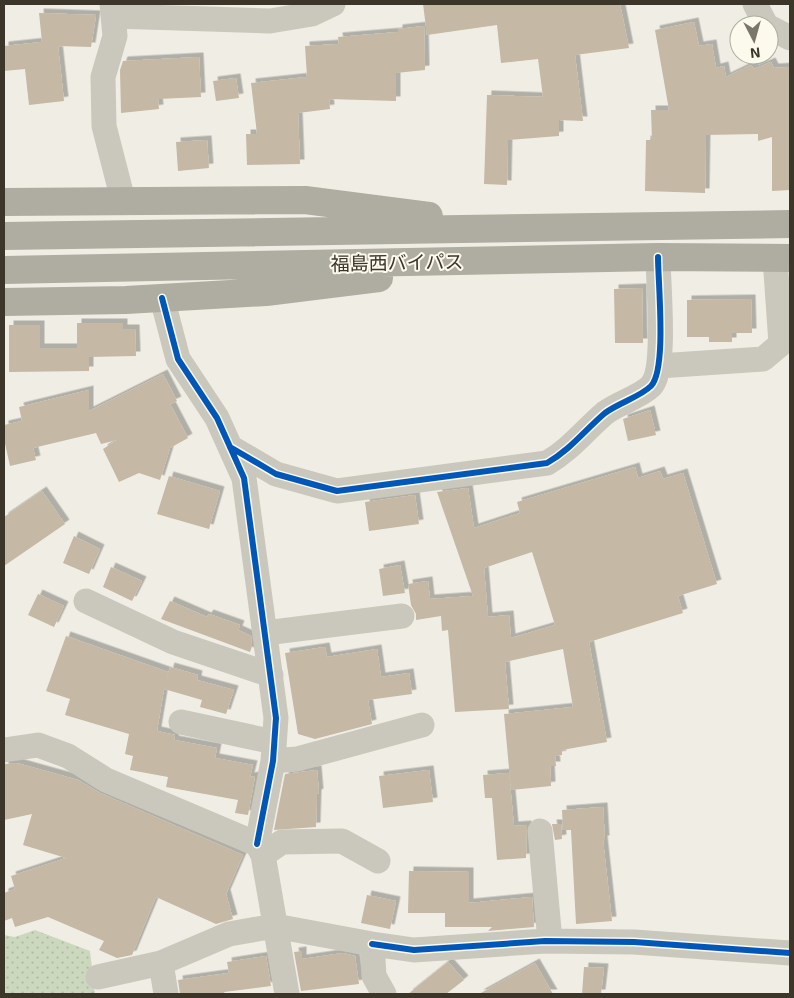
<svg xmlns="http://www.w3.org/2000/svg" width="794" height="998" viewBox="0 0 794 998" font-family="'Exo 2','Noto Sans JP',sans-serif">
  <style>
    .park { fill: url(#park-dots) }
    .building { fill: #c5b8a4; fill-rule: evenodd; filter: url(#shadow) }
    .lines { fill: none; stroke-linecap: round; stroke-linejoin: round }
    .minor { stroke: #cac7bd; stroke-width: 25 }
    .trunk { stroke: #afaca2; stroke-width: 28 }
    .cycleway-casing { stroke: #fcf9ed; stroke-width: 9 }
    .cycleway { stroke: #0057b8; stroke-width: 6 }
    .labels { text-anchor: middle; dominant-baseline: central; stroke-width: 4; stroke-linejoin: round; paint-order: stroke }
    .street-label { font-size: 19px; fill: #3b352a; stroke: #fcf9ed }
  </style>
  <defs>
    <pattern id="park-dots" width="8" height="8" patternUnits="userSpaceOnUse" patternTransform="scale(1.25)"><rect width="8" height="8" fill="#cbd8be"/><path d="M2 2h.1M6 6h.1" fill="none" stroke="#afbaa3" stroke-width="1.8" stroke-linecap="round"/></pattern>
    <filter id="shadow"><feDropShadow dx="4.5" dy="-4.5" stdDeviation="0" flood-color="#0004"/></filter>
  </defs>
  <rect width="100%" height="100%" fill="#f0eee4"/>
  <path class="park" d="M 35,930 L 90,951 L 95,994 L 4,994 L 4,935 L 15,937 Z"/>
  <path class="building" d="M 423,4 L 620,4 L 629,48 L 575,55 L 583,121 L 559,120 L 559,136 L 508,140 L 507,185 L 484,184 L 487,95 L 543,97 L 538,59 L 501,63 L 497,25 L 427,35 Z
    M 39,13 L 96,15 L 91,47 L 58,46 L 64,101 L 29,105 L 25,69 L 4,71 L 4,46 L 42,42 Z
    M 694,22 L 699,46 L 712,44 L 716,68 L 724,66 L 726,77 L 751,65 L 754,69 L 771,62 L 774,68 L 790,67 L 790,190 L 772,191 L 772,137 L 758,141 L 758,134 L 706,135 L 705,193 L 645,191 L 646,140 L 652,140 L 651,110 L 669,110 L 655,30 Z
    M 424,26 L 425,70 L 396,73 L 396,101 L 329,99 L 330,109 L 298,113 L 300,164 L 247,165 L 246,134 L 257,134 L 251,83 L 307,77 L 305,46 L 339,44 L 338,37 L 398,32 L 398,29 Z
    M 199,57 L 201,97 L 158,99 L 159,109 L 121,113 L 120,70 L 123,61 Z
    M 236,78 L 239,98 L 216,101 L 213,81 Z
    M 207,140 L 209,168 L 178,171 L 176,142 Z
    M 642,288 L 643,343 L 615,343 L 614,289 Z
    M 751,299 L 752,333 L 732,333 L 732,342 L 709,342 L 709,337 L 687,337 L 687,300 Z
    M 77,323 L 123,323 L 123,329 L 135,329 L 136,356 L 89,357 L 89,371 L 9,372 L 9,325 L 40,325 L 40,348 L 77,348 Z
    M 163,374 L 177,401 L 170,404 L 188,438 L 170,448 L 160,480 L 139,473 L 119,482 L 103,449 L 117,440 L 101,444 L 96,433 L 33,448 L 36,460 L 10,466 L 4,439 L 4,425 L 22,421 L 19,407 L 89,390 L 89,411 Z
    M 650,410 L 656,435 L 628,441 L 623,419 Z
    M 635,467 L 638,478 L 660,471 L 663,479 L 683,473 L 717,584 L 678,596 L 683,613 L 589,642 L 607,742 L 562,750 L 562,755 L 555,756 L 556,766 L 550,766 L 551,786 L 511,790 L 504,714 L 573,707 L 563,649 L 505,662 L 509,709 L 455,712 L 448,630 L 442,631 L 441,616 L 416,620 L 416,614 L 411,605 L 408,584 L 428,581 L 430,599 L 473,596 L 437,492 L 468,488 L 474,528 L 520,513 L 517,502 ZM 532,552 L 555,625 L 511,638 L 509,615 L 488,617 L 484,568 Z
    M 169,476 L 220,491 L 209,529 L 157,514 Z
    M 42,491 L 65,524 L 4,566 L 4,517 Z
    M 415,495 L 419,524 L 369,531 L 365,502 Z
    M 74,536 L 100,549 L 89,574 L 63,563 Z
    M 400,565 L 405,593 L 383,596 L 379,569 Z
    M 111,567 L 142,581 L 132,601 L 103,587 Z
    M 38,594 L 64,606 L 54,627 L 28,615 Z
    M 170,601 L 207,617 L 209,614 L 240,625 L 238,630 L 251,636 L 252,646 L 250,652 L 161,619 Z
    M 66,636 L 168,672 L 166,681 L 170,667 L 198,675 L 197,680 L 234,690 L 226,714 L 200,707 L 202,700 L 164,689 L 157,731 L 175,735 L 174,740 L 217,748 L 215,758 L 253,765 L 250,777 L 255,776 L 248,815 L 235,813 L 238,800 L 166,787 L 168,777 L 130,770 L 133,756 L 125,754 L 129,734 L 65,715 L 70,699 L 46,691 Z
    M 325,647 L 327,657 L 377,649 L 381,677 L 409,673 L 412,694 L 368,700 L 372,724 L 315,739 L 298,734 L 285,653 Z
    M 17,763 L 78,780 L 100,793 L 243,855 L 226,894 L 233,919 L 216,924 L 156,897 L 132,955 L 117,958 L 99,950 L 104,941 L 48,917 L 15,927 L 12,918 L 4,921 L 4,893 L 15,889 L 11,876 L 66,858 L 23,845 L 32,814 L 4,820 L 4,764 Z
    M 317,770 L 319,793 L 317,794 L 316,827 L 274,830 L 285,774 Z
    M 429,770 L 433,802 L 383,808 L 379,776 Z
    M 509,773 L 514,826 L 527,825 L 526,858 L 497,860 L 492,798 L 485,798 L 483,775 Z
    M 603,807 L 605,840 L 603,840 L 612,921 L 576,924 L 571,830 L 563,830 L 562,810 Z
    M 552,824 L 561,824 L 562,839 L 555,840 Z
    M 409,871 L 469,872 L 469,903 L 532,897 L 534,927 L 488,931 L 492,927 L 445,927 L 445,913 L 408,913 Z
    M 367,895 L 396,901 L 390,929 L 361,923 Z
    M 302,951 L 302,959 L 343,953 L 355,956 L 359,984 L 301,991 L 294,952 Z
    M 266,956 L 271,986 L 224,992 L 225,994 L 180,994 L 178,980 L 229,973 L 227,962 Z
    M 448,962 L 464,980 L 446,994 L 408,994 Z
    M 535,963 L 553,994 L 479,994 Z
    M 584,967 L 604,968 L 601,994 L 582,994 Z"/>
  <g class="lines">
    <path class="minor" d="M 112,4 L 115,36 L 103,77 L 104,126 L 123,200
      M 755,4 L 766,25
      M 113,16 L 270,21 L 312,14 L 333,4
      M 769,27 L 790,38
      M 162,298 L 178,359 L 217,418 L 244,478 L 276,718 L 273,761 L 257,844
      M 659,366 L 763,359 L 781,344 L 775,258
      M 230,447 L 276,474 L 337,491 L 547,463 C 570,450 585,430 605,413 C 618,403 640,397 651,386 C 667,369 658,283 658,257
      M 86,601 L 173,642 L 271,675
      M 265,633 L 402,616
      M 181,722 L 274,742
      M 4,750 L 38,745 L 68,756 L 106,780 L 257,844 L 263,855 L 287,994
      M 273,761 L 297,759 L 422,725
      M 540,831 L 550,941
      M 263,855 L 282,842 L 342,841 L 378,861
      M 372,944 L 414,950 L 545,941 L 634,942 L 790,953
      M 161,963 L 166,994
      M 98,977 L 161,963 L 229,934 L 275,926 L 372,944 L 374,976 L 384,994"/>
    <path class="trunk" d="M 4,202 L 305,200 L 429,216
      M 4,236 L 790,224
      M 4,270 L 658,257 L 790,258
      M 4,302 L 126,300 L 266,292 L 379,278"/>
    <defs>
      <path id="cycleway" d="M 162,298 L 178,359 L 217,418 L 244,478 L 276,718 L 273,761 L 257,844
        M 230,447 L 276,474 L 337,491 L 547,463 C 570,450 585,430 605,413 C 618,403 640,397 651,386 C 667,369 658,283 658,257
        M 372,944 L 414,950 L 545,941 L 634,942 L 790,953"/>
    </defs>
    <use href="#cycleway" class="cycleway-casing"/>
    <use href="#cycleway" class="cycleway"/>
  </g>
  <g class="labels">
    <g class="street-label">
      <text transform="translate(397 262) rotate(-1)">福島西バイパス</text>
    </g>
  </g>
  <rect width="794" height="998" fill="none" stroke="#3b352a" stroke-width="10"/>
  <g transform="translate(754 40) rotate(174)"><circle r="24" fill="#fcf9ed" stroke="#afab9f"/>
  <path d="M0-4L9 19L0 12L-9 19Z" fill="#7a766b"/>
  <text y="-8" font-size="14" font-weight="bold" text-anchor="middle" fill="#3b352a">N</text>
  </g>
</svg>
